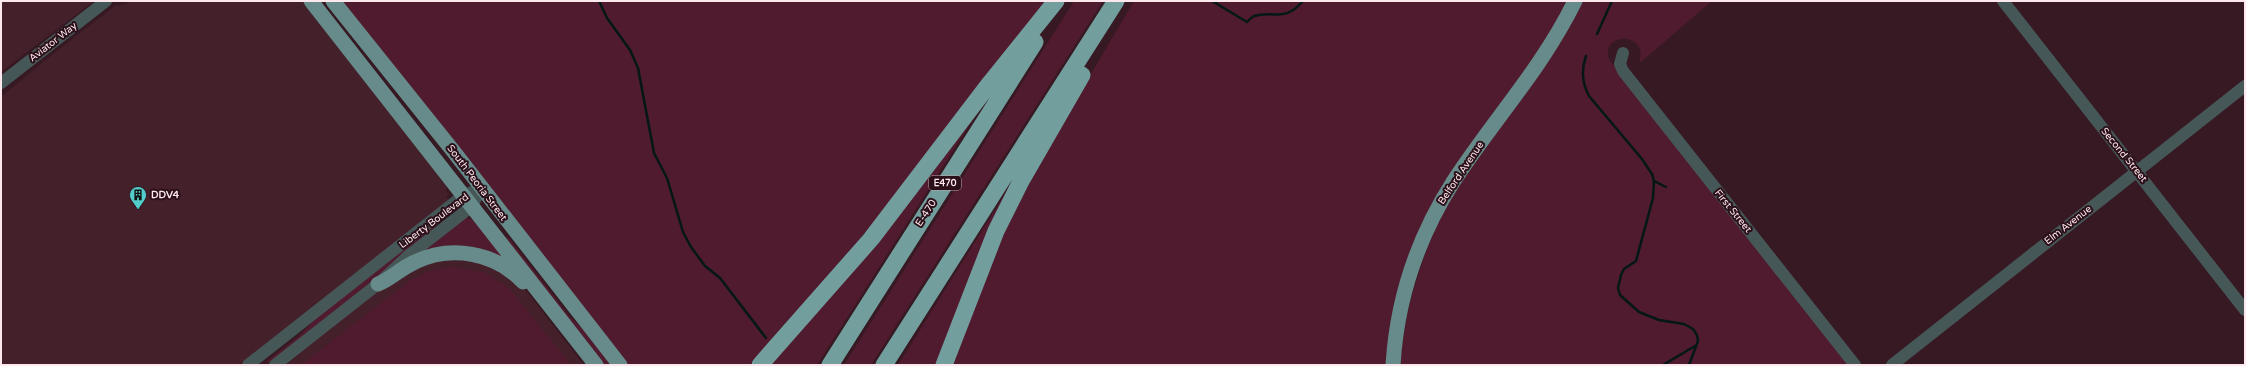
<svg xmlns="http://www.w3.org/2000/svg" width="2246" height="366" viewBox="0 0 2246 366" font-family="'Varela Round',sans-serif">
  <style>
    .built { fill: #44202b }
    .green { fill: #501b2e }
    .lines { fill: none; stroke-linecap: round; stroke-linejoin: round }
    .stream { stroke: #041717; stroke-width: 2.5 }
    .minor { stroke: #465757; stroke-width: 12 }
    .major { stroke: #668b8a; stroke-width: 15 }
    .highway { stroke: #729f9e; stroke-width: 17 }
    .labels { text-anchor: middle; dominant-baseline: central; stroke-width: 4; stroke-linejoin: round; paint-order: stroke }
    .shield { fill: #2b0f19; stroke: #bea7ae; stroke-width: 1 }
    .shield-label { font-size: 9px; font-weight: bold; fill: #fde8ee }
    .street-label { font-size: 10px; fill: #fde8ee; stroke: #2b0f19 }
    .poi-label { font-size: 10px; font-weight: bold; fill: #fde8ee; stroke: #2b0f19; text-anchor: start }
  </style>
  <rect width="100%" height="100%" fill="#361922"/>
  <path class="built" d="M 1,1 L 94,1 L 1,72 Z
    M 129,1 L 305,1 L 443,178 L 441,180 L 447,187 L 446,190 L 449,194 L 446,197 L 449,200 L 239,365 L 1,365 L 1,97 L 44,61 L 115,6 L 126,4 Z
    M 428,260 L 480,260 L 524,288 L 584,365 L 283,365 L 394,278 Z"/>
  <path class="green" d="M 341,1 L 1048,1 L 930,148 L 870,227 L 750,365 L 628,365 L 533,248 Z
    M 1074,1 L 1103,1 L 871,365 L 844,365 Z
    M 1134,1 L 1568,1 L 1551,34 L 1444,187 L 1387,365 L 951,365 L 999,239 L 1075,101 Z
    M 1583,1 L 1712,1 L 1641,62 L 1639,62 C 1650,32 1600,31 1609,59 L 1848,365 L 1400,365 C 1406,299 1426,236 1463,180 C 1503,120 1552,67 1583,1 Z
    M 977,113 L 817,365 L 768,365 Z
    M 1008,189 L 938,365 L 898,365 Z
    M 466,218 L 472,219 L 509,263 L 420,253 Z
    M 433,225 L 435,228 L 376,280 L 268,363 L 267,361 L 300,335 L 323,311 Z
    M 508,237 L 570,317 L 588,334 L 614,365 L 602,365 L 505,240 Z
    M 450,267 L 484,272 L 509,288 L 571,365 L 301,365 L 411,280 L 426,272 Z"/>
  <g class="lines">
    <path class="stream" d="M 599,1 L 607,18 L 630,50 L 638,68 L 654,153 L 667,178 L 683,232 L 691,247 L 705,266 L 720,278 L 766,338
      M 1212,1 L 1247,22 C 1249,20 1252,17 1254,16 C 1275,10 1284,23 1303,1
      M 1597,34 L 1612,1
      M 1586,56 C 1581,70 1582,83 1589,96 L 1642,159 L 1652,174 L 1654,181 L 1653,198 L 1636,261 L 1624,269 L 1621,275 L 1618,288 L 1620,295 L 1639,312 L 1659,320 L 1684,324 L 1693,329 L 1697,335 L 1698,341 L 1689,365
      M 1654,181 L 1666,187
      M 1663,365 L 1695,346"/>
    <path class="minor" d="M 2003,1 L 2245,310
      M 1623,53 L 1620,64 L 1623,71 L 1855,365
      M 1,83 L 106,1
      M 248,365 L 464,195 L 482,188
      M 275,365 L 378,284 L 408,256 L 472,206 L 476,198
      M 1892,365 L 2245,86"/>
    <path class="major" d="M 311,1 L 596,365
      M 333,1 L 454,152 L 620,365
      M 378,284 C 391,279 401,268 415,262 C 451,245 495,252 523,282
      M 1393,365 C 1397,300 1418,237 1453,182 C 1494,119 1541,70 1575,1"/>
    <path class="highway" d="M 760,365 L 871,239 L 990,83 L 1056,1
      M 830,365 L 1035,42
      M 884,365 L 1116,1
      M 944,365 L 996,231 L 1021,181 L 1082,75"/>
  </g>
  <defs>
    <symbol id="building-pin" viewBox="-11 -11 22 30"><path d="M0 17L-7.5 6A9.5 9.5 0 1 1 7.5 6Z" fill="#52cdcc" stroke="#2b0f19"/><path d="M-4-6H4V6H1V3H-1V6H-4ZM-2.5-4.3h1.7v1.8h-1.7ZM.8-4.3h1.7v1.8H.8ZM-2.5-1h1.7V.8h-1.7ZM.8-1h1.7V.8H.8Z" fill="#111"/></symbol>
  </defs>
  <g fill-rule="evenodd">
    <use href="#building-pin" x="128" y="185" width="20" height="27"/>
  </g>
  <g class="labels">
    <rect class="shield" x="929" y="176" width="32" height="14" rx="3"/>
    <g class="shield-label">
      <text x="945" y="183">E470</text>
    </g>
    <g class="street-label">
      <text transform="translate(53 42) rotate(-38)">Aviator Way</text>
      <text transform="translate(2124 155) rotate(51)">Second Street</text>
      <text transform="translate(1461 173) rotate(-56)">Belford Avenue</text>
      <text transform="translate(477 183) rotate(53)">South Peoria Street</text>
      <text transform="translate(1733 211) rotate(51)">First Street</text>
      <text transform="translate(926 213) rotate(-57)">E-470</text>
      <text transform="translate(434 221) rotate(-37)">Liberty Boulevard</text>
      <text transform="translate(2068 225) rotate(-38)">Elm Avenue</text>
    </g>
    <g class="poi-label">
      <text x="151" y="195">DDV4</text>
    </g>
  </g>
  <rect width="2246" height="366" fill="none" stroke="#fde8ee" stroke-width="4"/>
</svg>
